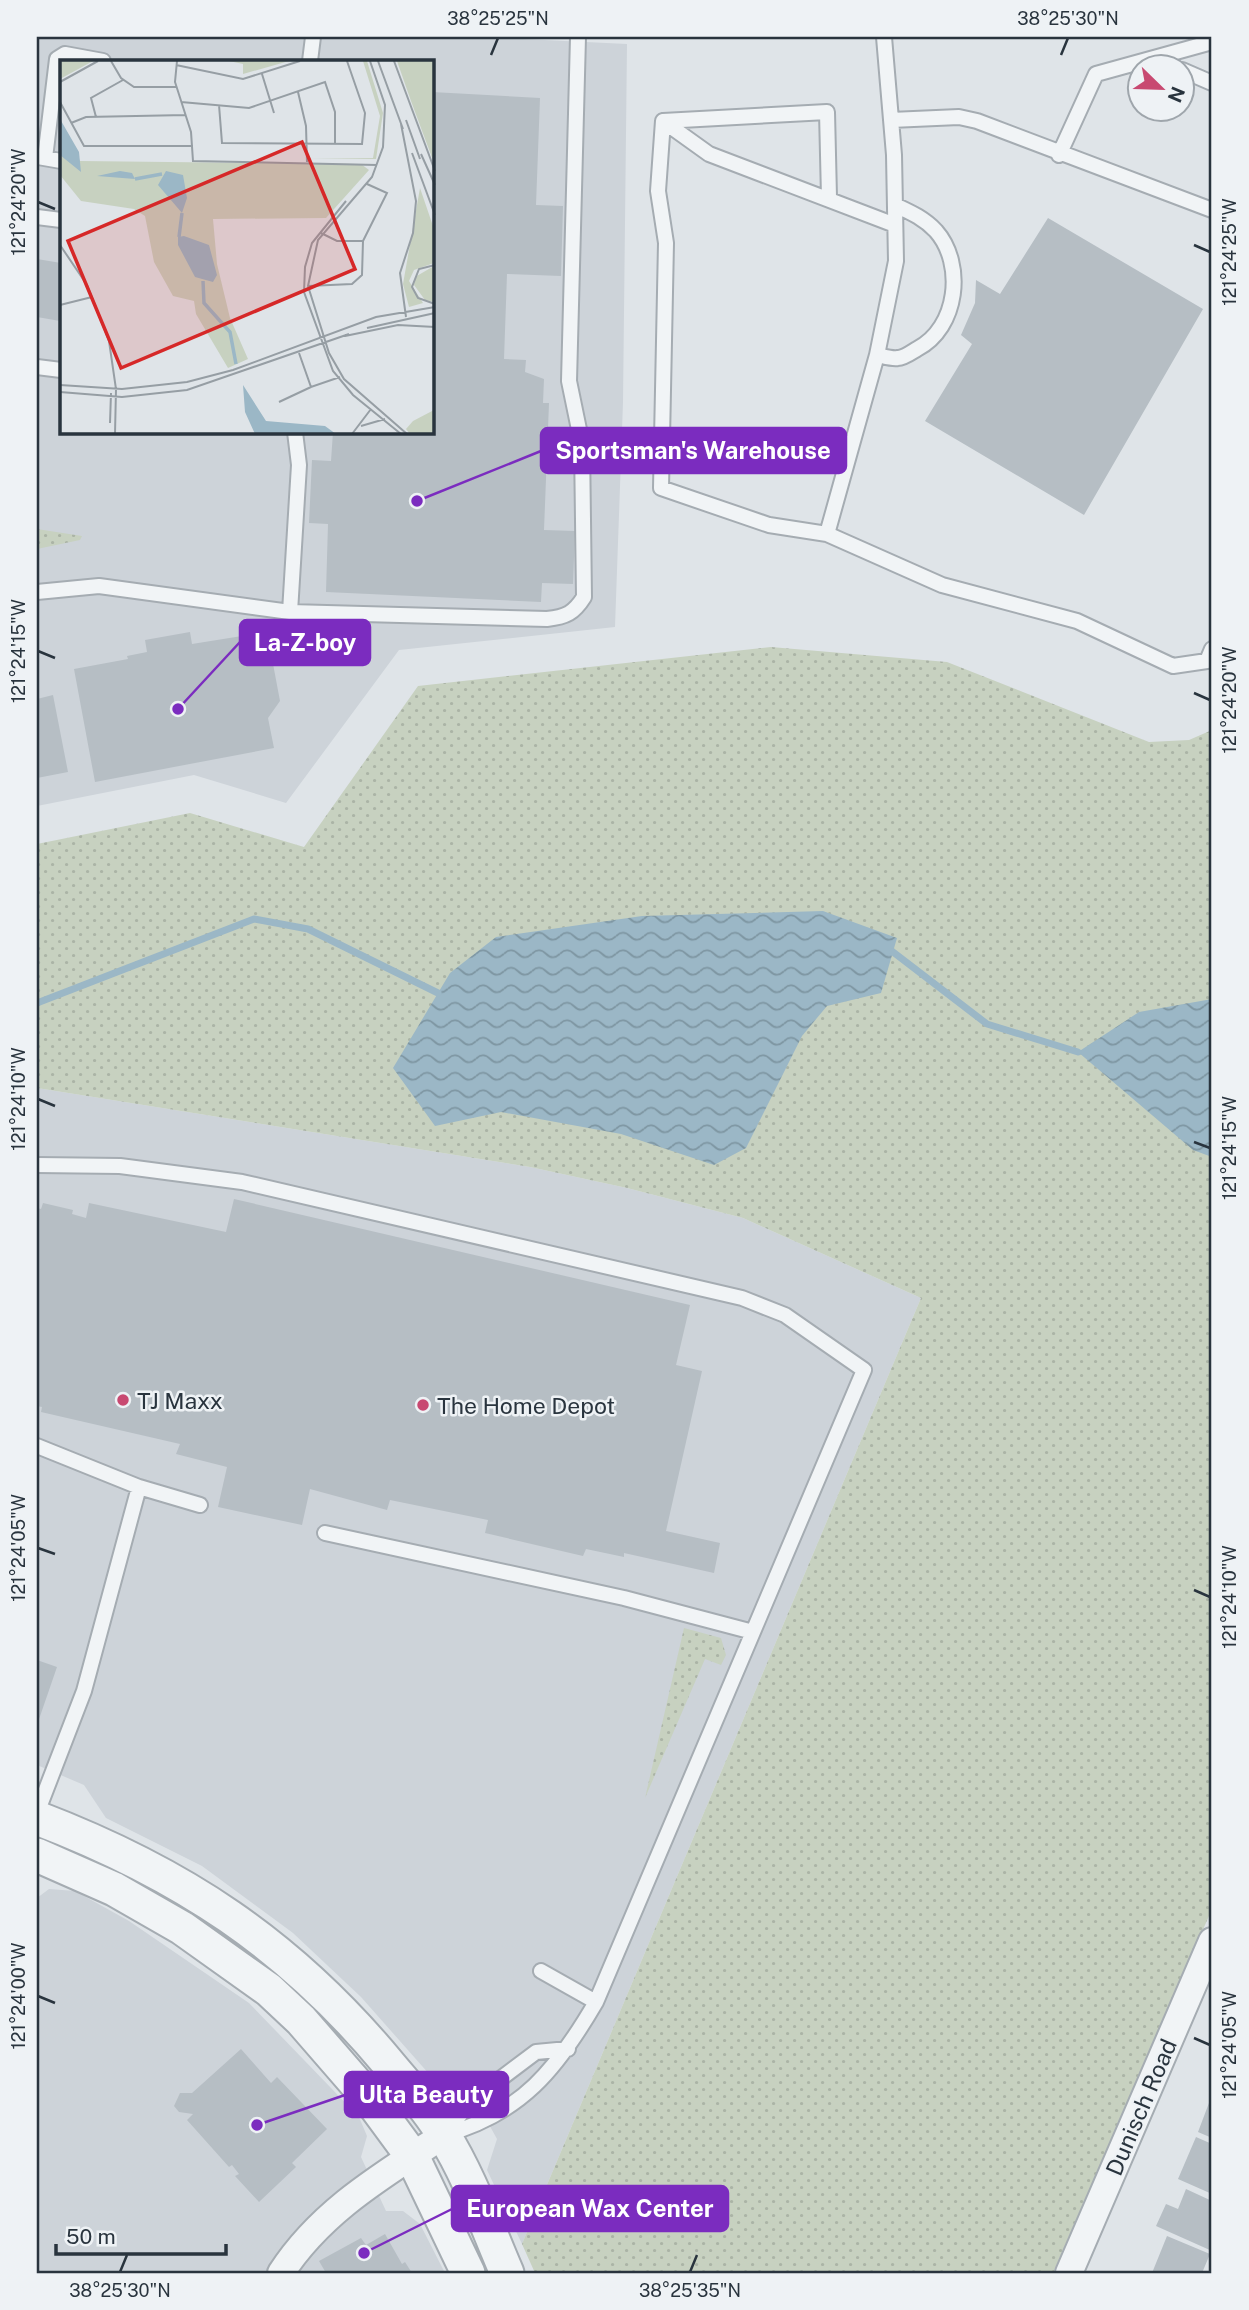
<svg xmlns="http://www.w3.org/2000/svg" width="1249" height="2310" viewBox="0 0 1249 2310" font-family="'Public Sans',sans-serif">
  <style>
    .built { fill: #cdd3d9; fill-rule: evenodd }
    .grass { fill: url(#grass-dots) }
    .water { fill: url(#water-waves) }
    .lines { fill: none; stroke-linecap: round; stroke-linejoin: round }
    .stream { stroke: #9bb7c6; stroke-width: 7 }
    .building { fill: #b6bec4 }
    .service-casing { stroke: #a5acb2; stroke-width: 18 }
    .minor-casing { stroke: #a5acb2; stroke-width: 30 }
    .tertiary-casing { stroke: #a5acb2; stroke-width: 37 }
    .service { stroke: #f1f4f6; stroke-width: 14 }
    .minor { stroke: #f1f4f6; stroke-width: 26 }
    .tertiary { stroke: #f1f4f6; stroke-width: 33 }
    .ticks { fill: none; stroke: #29343e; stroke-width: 2.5 }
    .poi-dot { fill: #c84971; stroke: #eef2f5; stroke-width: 2.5 }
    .labels { text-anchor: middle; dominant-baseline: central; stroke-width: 5; stroke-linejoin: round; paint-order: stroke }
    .poi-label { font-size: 23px; fill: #29343e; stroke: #eef2f5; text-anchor: start }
    .street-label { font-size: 23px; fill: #29343e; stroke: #eef2f5 }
    .inset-river { fill: none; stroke: #9bb7c6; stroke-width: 3.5 }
    .inset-road { fill: none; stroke: #969ea4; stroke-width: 2 }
    .view { fill: #d62828; fill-opacity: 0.15; stroke: #d62828; stroke-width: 3.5 }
    .inset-edge { fill: none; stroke: #29343e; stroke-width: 3.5 }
    .leader { fill: none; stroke: #7b2cbf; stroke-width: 2.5 }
    .callout-dot { fill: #7b2cbf; stroke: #eef2f5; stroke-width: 2.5 }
    .callout { fill: #7b2cbf; stroke: #7b2cbf; stroke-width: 2.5 }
    .callout-label { font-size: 24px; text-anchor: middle; font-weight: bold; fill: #fff }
    .neatline { fill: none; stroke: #29343e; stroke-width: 2.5 }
    .ticks-label { font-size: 18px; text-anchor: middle; fill: #29343e }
  </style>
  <defs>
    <pattern id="grass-dots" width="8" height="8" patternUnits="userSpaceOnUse" patternTransform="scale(1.75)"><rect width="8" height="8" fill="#c7d1c0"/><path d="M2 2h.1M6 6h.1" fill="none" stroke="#abb4a6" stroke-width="1.8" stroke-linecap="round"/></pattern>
    <pattern id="water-waves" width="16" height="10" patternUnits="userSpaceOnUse" patternTransform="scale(1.75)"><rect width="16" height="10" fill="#9bb7c6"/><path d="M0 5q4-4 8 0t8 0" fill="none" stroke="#7e96a2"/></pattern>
  </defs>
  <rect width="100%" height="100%" fill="#dfe4e8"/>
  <path class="built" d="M 37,37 L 481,37 L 627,44 L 623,402 L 615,627 L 399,650 L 286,803 L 194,775 L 37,806 ZM 61,61 L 432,61 L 432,432 L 61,432 Z
    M 37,1088 L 530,1167 L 627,1188 L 743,1218 L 921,1298 L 522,2244 L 487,2170 L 497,2139 L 465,2081 L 430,2075 L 361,1997 L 293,1933 L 202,1866 L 106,1818 L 84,1785 L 37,1765 Z
    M 49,1889 L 75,1891 L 129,1921 L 249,2003 L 359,2117 L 367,2136 L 361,2157 L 386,2211 L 403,2211 L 420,2224 L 445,2273 L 37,2273 L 37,1898 Z"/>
  <path class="grass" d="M 37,529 L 82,536 L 80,540 L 37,549 Z
    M 771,647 L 947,662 L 1149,742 L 1189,740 L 1212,730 L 1212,1909 L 1053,2273 L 535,2273 L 522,2244 L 921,1298 L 743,1218 L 627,1188 L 530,1167 L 37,1088 L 37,844 L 190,813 L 304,847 L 418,686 Z
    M 684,1628 L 721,1638 L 726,1655 L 721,1665 L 705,1659 L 645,1798 Z"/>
  <path class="water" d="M 823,911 L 897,938 L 881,993 L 827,1006 L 802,1036 L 746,1148 L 714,1165 L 621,1134 L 501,1112 L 435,1126 L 393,1068 L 450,973 L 496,937 L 642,916 Z
    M 1212,999 L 1212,1157 L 1193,1150 L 1078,1052 L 1139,1012 Z"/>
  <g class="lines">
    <path class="stream" d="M 893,952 L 987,1024 L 1078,1052
      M 37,1003 L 254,919 L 308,929 L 438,993"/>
  </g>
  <path class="building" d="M 432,92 L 540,98 L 536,205 L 563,206 L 561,276 L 507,274 L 504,359 L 526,360 L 525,372 L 544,379 L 543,403 L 549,403 L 544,530 L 575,531 L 573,584 L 542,583 L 541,602 L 326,592 L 328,524 L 309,523 L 312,460 L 331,461 L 333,432 L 432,432 Z
    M 1048,218 L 1203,309 L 1084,515 L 925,421 L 972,344 L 961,335 L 975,303 L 976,280 L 1000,294 Z
    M 37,259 L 61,263 L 60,321 L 37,317 Z
    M 190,632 L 192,644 L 267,632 L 280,701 L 268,718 L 274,748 L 95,782 L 74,669 L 128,659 L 127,656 L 147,652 L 145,640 Z
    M 53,695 L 68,772 L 37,778 L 37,699 Z
    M 234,1199 L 690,1305 L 676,1365 L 702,1371 L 666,1531 L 720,1543 L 714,1573 L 624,1553 L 624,1557 L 586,1549 L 583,1556 L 485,1533 L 488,1520 L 390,1500 L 387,1510 L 310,1489 L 302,1525 L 218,1507 L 227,1467 L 176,1454 L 180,1444 L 41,1412 L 42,1407 L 37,1406 L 37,1208 L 41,1209 L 43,1203 L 73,1210 L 72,1214 L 86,1218 L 89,1203 L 226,1232 Z
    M 37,1660 L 57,1667 L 37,1725 Z
    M 241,2049 L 271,2083 L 277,2077 L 327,2129 L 292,2163 L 296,2167 L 259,2202 L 235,2176 L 239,2174 L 232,2165 L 229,2167 L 187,2120 L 193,2114 L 179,2112 L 174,2106 L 180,2093 L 192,2093 Z
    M 1212,2095 L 1212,2138 L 1198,2132 Z
    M 1196,2137 L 1212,2144 L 1212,2194 L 1178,2179 Z
    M 1186,2189 L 1212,2201 L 1212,2251 L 1156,2226 L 1166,2204 L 1178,2209 Z
    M 385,2234 L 402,2264 L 405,2262 L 412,2273 L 326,2273 L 319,2261 L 361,2238 L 366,2245 Z
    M 1167,2236 L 1210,2254 L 1202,2273 L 1152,2273 Z"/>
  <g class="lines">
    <defs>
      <path id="service" d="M 310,61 L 313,37
        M 1182,70 L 1212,83
        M 891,120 L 959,117 L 977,121 L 1212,210
        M 663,121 L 709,154 L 895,225
        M 1059,155 L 1096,74 L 1212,42
        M 38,157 L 61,161
        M 45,158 L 57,59 L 65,54 L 103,61
        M 829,197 L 827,112 L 663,121 L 658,191 L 666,243 L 661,488 L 769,525 L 827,534 L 942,585 L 1077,621 L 1173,666 L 1207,661 L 1212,649
        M 37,217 L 61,220
        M 877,355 C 883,356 891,359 898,358 C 904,358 912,352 917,349 C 958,328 965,264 936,231 C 924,218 910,212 895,205
        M 37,367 L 61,370
        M 827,534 L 877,355 L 896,261 L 894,155 L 884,37
        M 37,592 L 99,586 L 290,612 L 547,619 C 566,617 574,613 584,597 L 582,444 L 569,381 L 578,37
        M 290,612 L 299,465 L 295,432
        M 37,1165 L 120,1166 L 242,1182 L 742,1298 L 785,1315 L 864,1370 L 753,1632
        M 37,1446 L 139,1487 L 200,1505
        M 325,1533 L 624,1598 L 753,1632 L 596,2002 C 557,2069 521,2114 444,2135
        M 37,1813 L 84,1691 L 139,1487
        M 541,1971 L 596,2002
        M 445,2134 L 471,2101 L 536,2052 L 568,2049"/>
      <path id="minor" d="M 281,2273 C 321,2211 383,2175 444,2135
        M 1069,2273 L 1212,1941"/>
      <path id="tertiary" d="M 37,1818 C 181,1873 289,1944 388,2063 C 407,2086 428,2108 443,2134 C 470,2177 487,2227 507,2273
        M 37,1855 L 114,1889 L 182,1928 L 269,1990 L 301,2020 L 373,2103 L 412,2156 L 468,2273"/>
    </defs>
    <use href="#service" class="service-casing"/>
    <use href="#minor" class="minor-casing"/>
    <use href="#tertiary" class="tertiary-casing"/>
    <use href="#service" class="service"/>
    <use href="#minor" class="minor"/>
    <use href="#tertiary" class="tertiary"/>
  </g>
  <path class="ticks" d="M 491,55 L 498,38M 1061,55 L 1068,38M 38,202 L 55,209M 1194,245 L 1210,252M 38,651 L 55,658M 1194,693 L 1210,700M 38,1099 L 55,1106M 1194,1142 L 1210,1148M 38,1548 L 55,1554M 1194,1590 L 1210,1597M 38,1996 L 55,2003M 1194,2038 L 1210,2045M 120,2272 L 127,2255M 690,2272 L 697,2255"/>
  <g class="poi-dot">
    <circle cx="123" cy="1400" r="7"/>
    <circle cx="423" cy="1405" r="7"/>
  </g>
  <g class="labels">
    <g class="poi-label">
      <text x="137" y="1400">TJ Maxx</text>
      <text x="437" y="1405">The Home Depot</text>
    </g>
    <g class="street-label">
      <text transform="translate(1141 2107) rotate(-67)">Dunisch Road</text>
    </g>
  </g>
  <g transform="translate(60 60)">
    <rect width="374" height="374" fill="#dfe4e8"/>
    <path d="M 169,1 L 229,1 L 183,14 L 183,4 ZM 337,1 L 374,1 L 374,41 L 351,41 ZM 0,63 L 20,101 L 301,104 L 309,110 L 266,158 L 153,159 L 157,204 L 170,258 L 188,299 L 168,308 L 136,254 L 134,241 L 113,236 L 94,202 L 85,156 L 74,149 L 21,141 L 0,115 ZM 360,128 L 374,169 L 374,203 L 354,210 L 349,221 L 363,243 L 349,247 L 343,224 ZM 374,206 L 374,242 L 365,240 L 354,225 L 355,217 ZM 374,350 L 374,374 L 350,374 L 346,369 L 353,361 Z" fill="#c7d1c0"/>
    <path d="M 351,41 L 374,41 L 374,103 Z" fill="#c7d1c0"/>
    <path d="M 0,1 L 33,1 L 0,19 ZM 303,1 L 307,1 L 323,53 L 316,99 L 250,99 L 313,98 L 320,56 Z" fill="#c7d1c0"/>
    <path d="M 0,59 L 19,92 L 21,112 L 0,95 ZM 60,111 L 72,113 L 75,119 L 37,116 ZM 106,111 L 123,115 L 127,138 L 122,153 L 98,125 ZM 124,176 L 149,185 L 157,215 L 153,222 L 135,217 L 118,185 L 118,177 ZM 183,325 L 206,361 L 265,366 L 276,374 L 195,374 L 185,352 Z" fill="#9bb7c6"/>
    <path class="inset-river" d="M 75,119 L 102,114M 119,177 L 122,153M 143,221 L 144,243 L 170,272 L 176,304"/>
    <path class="inset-road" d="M 51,1 L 61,18 L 74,27 L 116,27M 117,1 L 115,22 L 131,72 L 133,101 L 317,105M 310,1 L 325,45 L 323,87 L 312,117 L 258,180 L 248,226 L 269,293 L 284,319 L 347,374M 318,1 L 343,69M 334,1 L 375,111M 116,5 L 183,19 L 240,1M 202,14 L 214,53M 0,22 L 38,1M 238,32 L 246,66 L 247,102M 0,42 L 24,86 L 133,86M 121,42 L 189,48 L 265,22 L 275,52 L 275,84M 159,45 L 162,83 L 302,84 L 305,53 L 287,1M 36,57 L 31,38 L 63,20M 346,60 L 360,99M 11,63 L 26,57 L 126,55M 341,64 L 356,141 L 353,173 L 340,213 L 346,257M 352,93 L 375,155M 361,94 L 375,125M 286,141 L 252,183 L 245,207 L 244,232 L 273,311 L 293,335 L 341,374M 303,181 L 327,133 L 307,124M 0,185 L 27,225 L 49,281 L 56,329 L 55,374M 375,205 L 359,209 L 352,227 L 358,238 L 375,244M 248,226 L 292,224 L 302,215 L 303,181 L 277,181 L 261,173M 0,245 L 32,237M 307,268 L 375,253M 285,276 L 338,265 L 375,267M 239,293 L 251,327 L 280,317M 0,325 L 62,329 L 127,322 L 173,310 L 316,257 L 375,247M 0,332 L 62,337 L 127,330 L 289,274M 219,342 L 251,327M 50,363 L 51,333M 301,366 L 325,359M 292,374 L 311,349"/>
    <path class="view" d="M 242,82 L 295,209 L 61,308 L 8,181 Z"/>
    <rect width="374" height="374" class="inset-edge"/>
  </g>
  <path class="leader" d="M417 501L541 451M178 709L240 642M257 2125L345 2095M364 2253L452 2209"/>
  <g class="callout-dot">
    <circle cx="417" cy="501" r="7"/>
    <circle cx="178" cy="709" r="7"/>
    <circle cx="257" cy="2125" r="7"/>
    <circle cx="364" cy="2253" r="7"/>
  </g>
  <g class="callout">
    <rect x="541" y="428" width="305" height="45" rx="7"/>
    <rect x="240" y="620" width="130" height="45" rx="7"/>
    <rect x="345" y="2072" width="163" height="45" rx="7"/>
    <rect x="452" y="2186" width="276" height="45" rx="7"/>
  </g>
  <g class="callout-label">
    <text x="693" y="459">Sportsman's Warehouse</text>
    <text x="305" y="651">La-Z-boy</text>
    <text x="426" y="2103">Ulta Beauty</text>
    <text x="590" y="2217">European Wax Center</text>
  </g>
  <rect width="1249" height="2310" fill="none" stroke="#eef2f5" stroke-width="77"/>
  <g transform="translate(1161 88) rotate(113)"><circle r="33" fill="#eef2f5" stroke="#9fa6ac" stroke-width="2"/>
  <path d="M0-5L12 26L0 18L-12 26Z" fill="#c84971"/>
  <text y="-10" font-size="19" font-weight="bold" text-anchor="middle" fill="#29343e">N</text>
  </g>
  <path d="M56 2244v10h170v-10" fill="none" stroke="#29343e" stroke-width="3.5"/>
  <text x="66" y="2244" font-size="21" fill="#29343e" stroke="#eef2f5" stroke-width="5" paint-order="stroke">50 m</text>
  <rect x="38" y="38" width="1172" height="2234" class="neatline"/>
  <g class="ticks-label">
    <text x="498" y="25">38°25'25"N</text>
    <text x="1068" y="25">38°25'30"N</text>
    <text transform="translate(19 202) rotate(-90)" y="6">121°24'20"W</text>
    <text transform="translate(1230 252) rotate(-90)" y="6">121°24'25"W</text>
    <text transform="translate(19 651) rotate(-90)" y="6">121°24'15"W</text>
    <text transform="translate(1230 700) rotate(-90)" y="6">121°24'20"W</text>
    <text transform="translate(19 1099) rotate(-90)" y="6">121°24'10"W</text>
    <text transform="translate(1230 1148) rotate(-90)" y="6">121°24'15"W</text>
    <text transform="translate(19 1548) rotate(-90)" y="6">121°24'05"W</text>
    <text transform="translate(1230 1597) rotate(-90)" y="6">121°24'10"W</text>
    <text transform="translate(19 1996) rotate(-90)" y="6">121°24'00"W</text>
    <text transform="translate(1230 2045) rotate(-90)" y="6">121°24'05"W</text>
    <text x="120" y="2297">38°25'30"N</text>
    <text x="690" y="2297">38°25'35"N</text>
  </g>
</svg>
